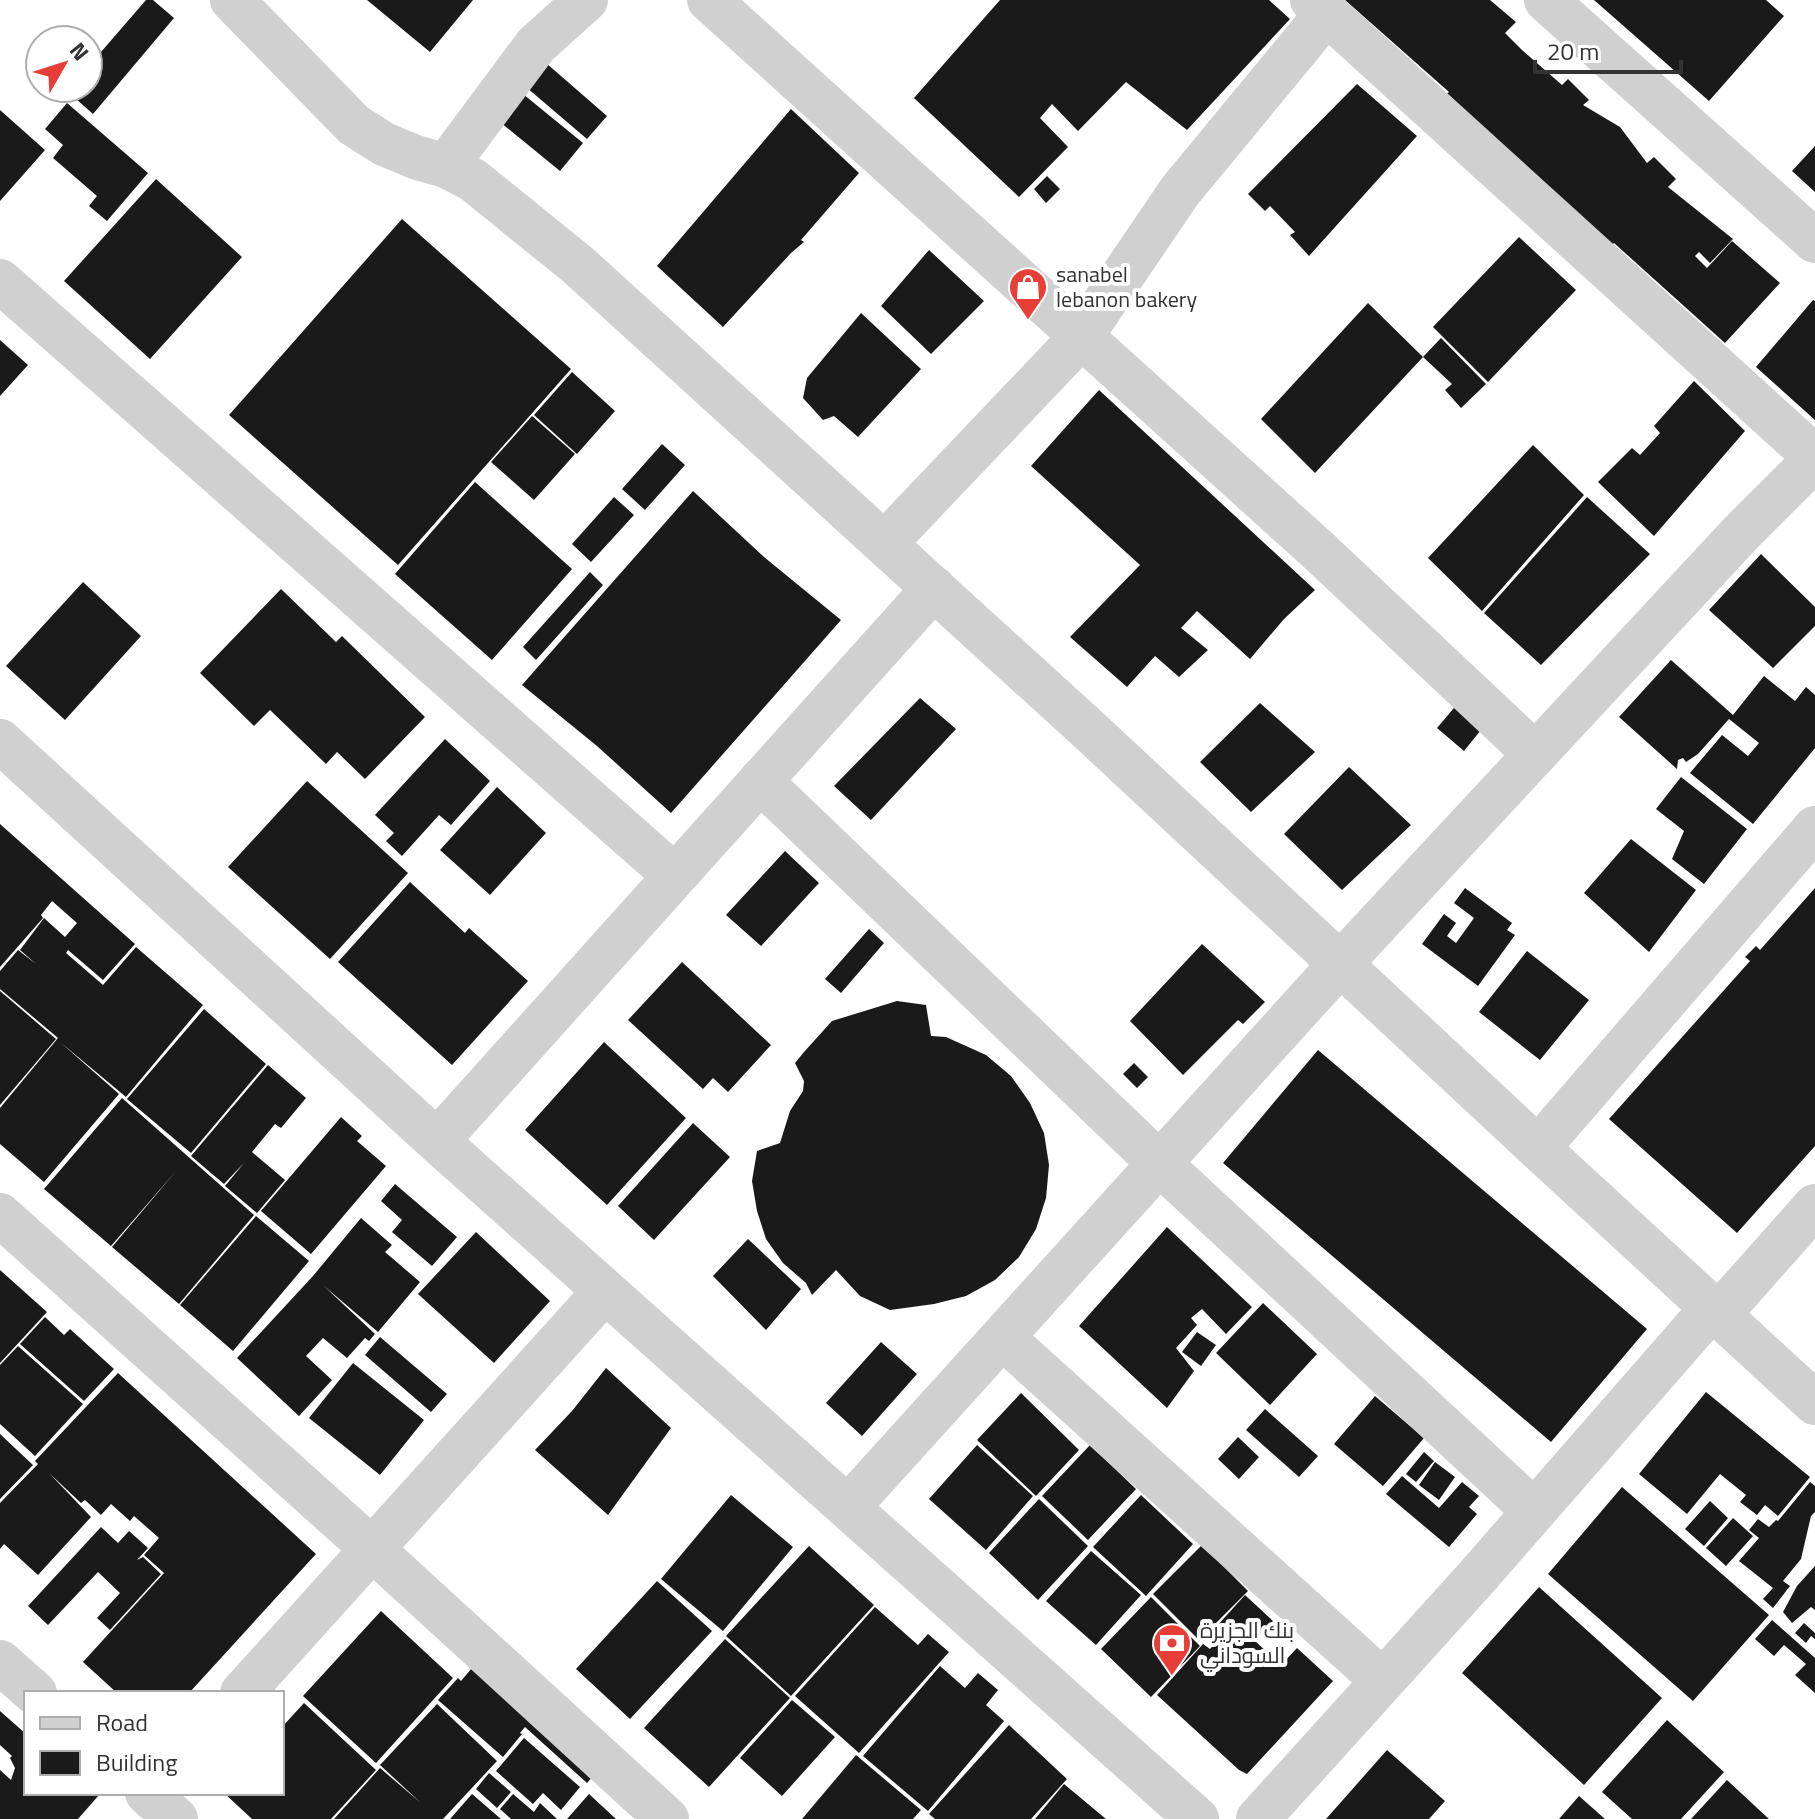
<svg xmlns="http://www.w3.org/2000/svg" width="1815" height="1819" viewBox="0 0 1815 1819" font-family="'Titillium Web',Cairo,sans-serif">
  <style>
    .building { fill: #1a1a1a }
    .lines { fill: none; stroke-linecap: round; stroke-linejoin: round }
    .street { stroke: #d0d0d0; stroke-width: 44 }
    .labels { text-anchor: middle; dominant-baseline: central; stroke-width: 8; stroke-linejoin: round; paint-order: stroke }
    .poi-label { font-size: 22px; fill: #333; stroke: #fff; text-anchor: start }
  </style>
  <rect width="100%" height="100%" fill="#fff"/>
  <path class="building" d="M 146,0 L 153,0 L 174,18 L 93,114 L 67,91 L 70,88 L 88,88 L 88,67 Z
    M 367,0 L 473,0 L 430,52 Z
    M 1000,0 L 1269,0 L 1290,19 L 1187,130 L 1126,82 L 1078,131 L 1052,104 L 1040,118 L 1068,147 L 1019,197 L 914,98 Z
    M 1345,0 L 1490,0 L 1516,22 L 1505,33 L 1522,50 L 1562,85 L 1568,79 L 1589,100 L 1583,105 L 1620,127 L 1647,163 L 1654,157 L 1676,179 L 1668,187 L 1733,239 L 1710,263 L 1699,252 L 1695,256 L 1707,268 L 1732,241 L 1780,283 L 1725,343 L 1614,243 L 1611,246 L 1443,97 L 1449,92 Z
    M 1594,0 L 1766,0 L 1784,16 L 1709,101 Z
    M 546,63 L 607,116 L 587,139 L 526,87 Z
    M 1357,84 L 1417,136 L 1309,256 L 1290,235 L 1295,232 L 1270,206 L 1265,211 L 1248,194 Z
    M 523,94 L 583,143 L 560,171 L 500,122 Z
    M 67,103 L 148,173 L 107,221 L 89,206 L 97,196 L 53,158 L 63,145 L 45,129 Z
    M 791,109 L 859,173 L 801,240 L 804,242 L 791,253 L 723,327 L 657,266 Z
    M 0,110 L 45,150 L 0,201 Z
    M 1815,146 L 1815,192 L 1792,171 Z
    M 1047,176 L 1060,189 L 1046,203 L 1034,189 Z
    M 156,179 L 242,257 L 150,359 L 64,281 Z
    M 402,219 L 571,369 L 398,565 L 229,415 Z
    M 1519,237 L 1576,290 L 1488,382 L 1433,327 Z
    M 929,250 L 984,301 L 931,354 L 881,306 Z
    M 1813,300 L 1815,301 L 1815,420 L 1756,367 Z
    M 1368,303 L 1423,357 L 1315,473 L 1261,419 Z
    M 861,313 L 921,369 L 858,437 L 834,416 L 823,420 L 803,398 L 807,378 Z
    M 1441,338 L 1486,384 L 1461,408 L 1445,390 L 1452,384 L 1423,357 Z
    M 0,340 L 28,365 L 0,396 Z
    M 572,372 L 615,411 L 577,454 L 534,415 Z
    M 1694,381 L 1745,431 L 1654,536 L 1598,482 L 1632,448 L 1640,455 L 1660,433 L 1654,426 Z
    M 1099,390 L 1315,590 L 1284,619 L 1250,659 L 1197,611 L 1181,628 L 1208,650 L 1179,677 L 1155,656 L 1127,687 L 1070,637 L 1140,565 L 1031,466 Z
    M 532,416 L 575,454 L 534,500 L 491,462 Z
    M 662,444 L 685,465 L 645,510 L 622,489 Z
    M 1533,445 L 1584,495 L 1482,611 L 1428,558 Z
    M 475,482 L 572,569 L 492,660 L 395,574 Z
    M 693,491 L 764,557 L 841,620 L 671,813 L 597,746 L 522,685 Z
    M 614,497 L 634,515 L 591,562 L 572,544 Z
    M 1587,497 L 1650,554 L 1541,665 L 1484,613 Z
    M 1761,554 L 1815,607 L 1815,626 L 1773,668 L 1709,610 Z
    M 590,572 L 603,585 L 536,660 L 523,647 Z
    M 83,582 L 141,636 L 65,720 L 6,666 Z
    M 281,589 L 336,642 L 342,636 L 425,717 L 365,779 L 337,752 L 326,764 L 270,710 L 254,726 L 200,673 Z
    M 1671,660 L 1733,715 L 1764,676 L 1795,701 L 1806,687 L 1815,695 L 1815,748 L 1753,824 L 1690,773 L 1722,735 L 1748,756 L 1759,743 L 1729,719 L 1698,754 L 1686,762 L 1683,758 L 1678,760 L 1677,769 L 1619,717 Z
    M 920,698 L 956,729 L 871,820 L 834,786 Z
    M 1459,702 L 1485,725 L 1464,751 L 1437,728 Z
    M 1260,703 L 1315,752 L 1251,812 L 1200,762 Z
    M 445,739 L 490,781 L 451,825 L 439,815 L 402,856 L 386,841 L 394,833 L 375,815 Z
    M 1349,767 L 1411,825 L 1342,890 L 1284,834 Z
    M 1681,777 L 1747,829 L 1704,884 L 1672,859 L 1684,831 L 1656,809 Z
    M 307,781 L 408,873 L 330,959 L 228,867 Z
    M 497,787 L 546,833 L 490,895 L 440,850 Z
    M 0,824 L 135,944 L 103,980 L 68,950 L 66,953 L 103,985 L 136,947 L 203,1005 L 126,1097 L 60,1042 L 119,1094 L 44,1182 L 0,1144 L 0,1108 L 58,1038 L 0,989 L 0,971 L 18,950 L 36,964 L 20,950 L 44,918 L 65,937 L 77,923 L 52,901 L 41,915 L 43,918 L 0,967 Z
    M 1631,839 L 1696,890 L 1649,952 L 1584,893 Z
    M 785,851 L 819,883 L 761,946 L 726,915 Z
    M 410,882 L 465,933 L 469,928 L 528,981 L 452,1065 L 338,962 Z
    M 1465,888 L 1512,923 L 1507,930 L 1515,935 L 1478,986 L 1422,944 L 1444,914 L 1456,923 L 1447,936 L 1456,943 L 1474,918 L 1454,903 Z
    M 1815,888 L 1815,1146 L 1737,1233 L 1609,1119 L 1750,961 L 1745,957 L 1756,946 L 1760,950 Z
    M 869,929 L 884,943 L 841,993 L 825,979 Z
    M 1202,944 L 1265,1002 L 1243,1024 L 1238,1020 L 1183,1075 L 1130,1021 Z
    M 1527,951 L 1589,1000 L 1540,1060 L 1479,1012 Z
    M 682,962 L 771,1045 L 728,1092 L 713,1078 L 703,1089 L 628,1020 Z
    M 0,991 L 56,1039 L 0,1105 Z
    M 897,1001 L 926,1005 L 931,1036 L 946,1037 L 986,1055 L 1011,1076 L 1030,1103 L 1044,1133 L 1049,1165 L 1046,1198 L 1036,1229 L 1019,1257 L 995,1280 L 966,1296 L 934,1304 L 890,1310 L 860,1296 L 836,1270 L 812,1295 L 806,1283 L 783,1263 L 766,1239 L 757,1211 L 752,1181 L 757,1151 L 780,1143 L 790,1111 L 803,1091 L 804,1081 L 795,1063 L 804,1052 L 832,1021 Z
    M 204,1009 L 266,1064 L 191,1153 L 127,1099 Z
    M 604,1042 L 686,1118 L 607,1205 L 525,1130 Z
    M 1318,1050 L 1647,1329 L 1551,1442 L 1223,1163 Z
    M 1134,1063 L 1148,1077 L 1137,1088 L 1123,1074 Z
    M 268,1065 L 306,1098 L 281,1128 L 275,1124 L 252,1152 L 285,1180 L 257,1213 L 225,1186 L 244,1163 L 224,1184 L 191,1156 Z
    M 122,1098 L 254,1215 L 179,1304 L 112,1247 L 176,1171 L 111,1246 L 44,1189 Z
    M 341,1117 L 362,1136 L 357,1141 L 386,1166 L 311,1254 L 261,1211 Z
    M 693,1123 L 730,1157 L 654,1240 L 618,1206 Z
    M 395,1184 L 457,1237 L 432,1266 L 392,1232 L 402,1220 L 381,1201 Z
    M 256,1216 L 309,1261 L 233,1351 L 180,1305 Z
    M 361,1218 L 392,1245 L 385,1252 L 420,1282 L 378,1332 L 324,1286 L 375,1334 L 369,1341 L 365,1338 L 347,1358 L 323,1338 L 306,1356 L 332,1380 L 299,1416 L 237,1358 L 313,1276 Z
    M 1167,1227 L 1252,1307 L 1226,1334 L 1202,1309 L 1191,1318 L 1197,1325 L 1176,1348 L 1194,1371 L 1167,1408 L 1079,1326 Z
    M 476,1232 L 550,1301 L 494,1363 L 418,1294 Z
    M 748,1239 L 801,1289 L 766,1330 L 713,1276 Z
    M 0,1270 L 47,1312 L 0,1363 Z
    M 1263,1303 L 1317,1354 L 1270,1405 L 1216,1353 Z
    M 45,1317 L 64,1335 L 70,1329 L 114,1369 L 84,1401 L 20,1344 Z
    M 1197,1332 L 1216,1345 L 1201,1366 L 1182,1352 Z
    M 380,1337 L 447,1394 L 431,1412 L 365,1355 Z
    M 881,1342 L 917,1374 L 862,1436 L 826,1403 Z
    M 18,1346 L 83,1404 L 35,1456 L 0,1424 L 0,1365 Z
    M 353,1363 L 424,1420 L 380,1475 L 309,1418 Z
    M 606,1368 L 671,1428 L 608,1515 L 535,1450 L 572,1411 Z
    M 118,1373 L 316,1554 L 189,1693 L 117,1693 L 83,1662 L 164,1573 L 144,1555 L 159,1538 L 134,1516 L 130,1521 L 111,1504 L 101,1515 L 85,1500 L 81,1503 L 49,1473 L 91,1517 L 38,1575 L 4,1544 L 0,1549 L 0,1503 L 38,1464 L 35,1461 Z
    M 1706,1392 L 1810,1477 L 1778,1516 L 1765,1505 L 1757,1515 L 1740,1502 L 1746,1495 L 1720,1474 L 1687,1514 L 1639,1474 Z
    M 1021,1393 L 1079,1450 L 1036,1496 L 977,1440 Z
    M 1375,1396 L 1424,1438 L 1383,1486 L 1334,1444 Z
    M 1265,1409 L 1318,1456 L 1299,1477 L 1246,1430 Z
    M 0,1434 L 33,1465 L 0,1499 Z
    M 1238,1437 L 1259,1457 L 1239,1479 L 1218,1459 Z
    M 977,1445 L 1033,1496 L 986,1550 L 929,1499 Z
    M 1090,1445 L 1136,1489 L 1088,1540 L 1042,1496 Z
    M 1424,1452 L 1434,1461 L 1416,1482 L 1406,1474 Z
    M 1435,1462 L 1455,1477 L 1439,1500 L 1419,1485 Z
    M 1402,1476 L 1439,1508 L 1462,1482 L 1479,1496 L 1469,1507 L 1477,1514 L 1449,1547 L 1386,1494 Z
    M 1810,1482 L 1815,1486 L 1815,1512 L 1811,1516 L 1801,1559 L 1783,1581 L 1790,1586 L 1773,1608 L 1763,1599 L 1773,1588 L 1739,1561 L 1759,1538 L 1749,1530 L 1758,1519 L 1769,1527 L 1776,1520 L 1778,1521 Z
    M 1622,1487 L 1769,1615 L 1693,1701 L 1548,1574 Z
    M 731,1495 L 793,1547 L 723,1631 L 661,1579 Z
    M 1141,1495 L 1193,1544 L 1146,1596 L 1093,1547 Z
    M 1039,1499 L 1088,1546 L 1038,1600 L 989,1553 Z
    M 1710,1501 L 1728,1518 L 1704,1546 L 1685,1529 Z
    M 1733,1518 L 1753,1536 L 1726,1566 L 1706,1548 Z
    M 101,1527 L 118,1543 L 129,1531 L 148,1548 L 137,1560 L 143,1557 L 161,1574 L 110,1630 L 97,1618 L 120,1593 L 98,1572 L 48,1625 L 28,1606 Z
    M 1202,1545 L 1248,1591 L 1199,1640 L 1153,1594 Z
    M 809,1546 L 874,1605 L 791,1696 L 726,1636 Z
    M 1091,1551 L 1141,1595 L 1096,1645 L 1046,1601 Z
    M 1815,1566 L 1815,1610 L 1811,1607 L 1792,1623 L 1783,1612 L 1797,1586 Z
    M 657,1581 L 712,1631 L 630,1719 L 576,1669 Z
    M 1539,1587 L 1662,1698 L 1584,1785 L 1462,1673 Z
    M 1245,1595 L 1273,1621 L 1255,1641 L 1281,1665 L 1297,1648 L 1333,1681 L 1247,1774 L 1239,1770 L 1157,1695 L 1203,1644 L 1210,1649 L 1224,1634 L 1216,1627 Z
    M 1151,1597 L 1200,1646 L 1151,1697 L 1101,1649 Z
    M 875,1607 L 918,1645 L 928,1634 L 949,1652 L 859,1753 L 795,1696 Z
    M 381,1611 L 453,1678 L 376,1763 L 303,1696 Z
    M 1772,1620 L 1815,1658 L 1815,1693 L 1795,1675 L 1806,1664 L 1784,1645 L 1774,1656 L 1755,1639 Z
    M 1804,1623 L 1815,1633 L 1815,1639 L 1811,1636 L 1806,1643 L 1795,1633 Z
    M 725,1639 L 790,1698 L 709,1787 L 644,1728 Z
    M 940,1666 L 965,1688 L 978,1673 L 998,1690 L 986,1705 L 1004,1721 L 928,1811 L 863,1756 Z
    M 472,1668 L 594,1775 L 587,1783 L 525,1727 L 520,1733 L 522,1734 L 503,1757 L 438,1700 L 458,1678 L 461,1681 Z
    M 792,1700 L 835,1737 L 782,1796 L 740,1758 Z
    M 304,1703 L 376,1770 L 331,1819 L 252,1819 L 224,1793 L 282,1793 L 282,1727 Z
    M 437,1704 L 497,1761 L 443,1819 L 334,1819 L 380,1768 L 421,1803 L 380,1765 Z
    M 0,1711 L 26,1734 L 26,1793 L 97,1793 L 99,1795 L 78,1819 L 0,1819 L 0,1770 L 11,1780 L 15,1768 L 10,1758 L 12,1756 L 0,1745 Z
    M 1667,1720 L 1724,1772 L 1681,1819 L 1632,1819 L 1602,1792 Z
    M 1009,1725 L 1067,1779 L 1031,1819 L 935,1819 L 929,1814 Z
    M 524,1738 L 580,1787 L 561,1810 L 543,1793 L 533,1804 L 496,1771 Z
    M 1387,1750 L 1445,1801 L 1429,1819 L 1326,1819 Z
    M 856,1755 L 921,1810 L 913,1819 L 802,1819 Z
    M 489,1773 L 511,1792 L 497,1808 L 476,1789 Z
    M 1727,1780 L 1769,1819 L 1691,1819 Z
    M 1064,1784 L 1106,1819 L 1035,1819 Z
    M 472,1794 L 501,1819 L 450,1819 Z
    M 513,1794 L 534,1812 L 540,1803 L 557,1819 L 511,1819 L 500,1809 Z
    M 589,1794 L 616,1819 L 567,1819 Z
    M 1579,1796 L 1605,1819 L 1559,1819 Z"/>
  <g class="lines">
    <path class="street" d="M 232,0 L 354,125 L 384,144 L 415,157 L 446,166 L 473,180 L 578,265 L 1089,730 L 1538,1148 L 1815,1403
      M 709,0 L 1320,552 L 1535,754
      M 1312,0 L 1815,457
      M 1546,0 L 1815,241
      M 446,166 L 536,45 L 586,0
      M 0,281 L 675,876
      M 885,543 L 1081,337 L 1180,191 L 1327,13
      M 0,741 L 437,1141 L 1197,1819
      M 760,781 L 1159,1163 L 1534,1511
      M 437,1141 L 934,588
      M 1538,1148 L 1815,828
      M 0,1215 L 371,1548 L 667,1819
      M 1718,1315 L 1815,1206
      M 1002,1337 L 1383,1681
      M 849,1506 L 1341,963 L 1741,533 L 1815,459
      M 0,1662 L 35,1693
      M 242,1693 L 605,1291
      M 147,1793 L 176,1819
      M 1258,1819 L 1476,1578 L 1712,1308"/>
  </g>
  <defs>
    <symbol id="shop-pin" viewBox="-11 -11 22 30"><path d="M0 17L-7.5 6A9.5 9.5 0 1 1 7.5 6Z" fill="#e73f37" stroke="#fff"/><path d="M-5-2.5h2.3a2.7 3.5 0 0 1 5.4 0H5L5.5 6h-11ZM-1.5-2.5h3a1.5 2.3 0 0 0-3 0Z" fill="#fff"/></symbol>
    <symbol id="bank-pin" viewBox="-11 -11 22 30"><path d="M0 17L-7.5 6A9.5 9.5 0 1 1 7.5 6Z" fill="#e73f37" stroke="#fff"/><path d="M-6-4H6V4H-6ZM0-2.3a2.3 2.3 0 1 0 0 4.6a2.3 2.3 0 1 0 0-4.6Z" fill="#fff"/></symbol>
  </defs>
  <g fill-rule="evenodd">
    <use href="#shop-pin" x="1006" y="265" width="44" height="60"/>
    <use href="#bank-pin" x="1150" y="1621" width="44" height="60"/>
  </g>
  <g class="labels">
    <g class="poi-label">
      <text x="1056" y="274">sanabel<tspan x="1056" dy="25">lebanon bakery</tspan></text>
      <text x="1200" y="1630">بنك الجزيرة<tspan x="1200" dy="25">السوداني</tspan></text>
    </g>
  </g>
  <rect x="24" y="1691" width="260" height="104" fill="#ffffff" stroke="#adadad" stroke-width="2"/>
  <rect x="40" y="1717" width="40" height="12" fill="#d0d0d0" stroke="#adadad" stroke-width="2"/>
  <text x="96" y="1731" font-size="24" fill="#333333">Road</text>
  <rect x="40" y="1751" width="40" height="24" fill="#1a1a1a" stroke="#adadad" stroke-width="2"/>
  <text x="96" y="1771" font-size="24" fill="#333333">Building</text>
  <g transform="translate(64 64) rotate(51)"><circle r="38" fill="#ffffff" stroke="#adadad" stroke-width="2"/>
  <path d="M0-6L14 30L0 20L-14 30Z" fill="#e73f37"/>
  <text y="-12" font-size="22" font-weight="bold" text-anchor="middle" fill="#333333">N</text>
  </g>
  <path d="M1535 60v12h146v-12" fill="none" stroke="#333333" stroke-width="4"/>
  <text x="1547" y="60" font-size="24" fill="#333333" stroke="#ffffff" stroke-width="6" paint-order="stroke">20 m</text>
</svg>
